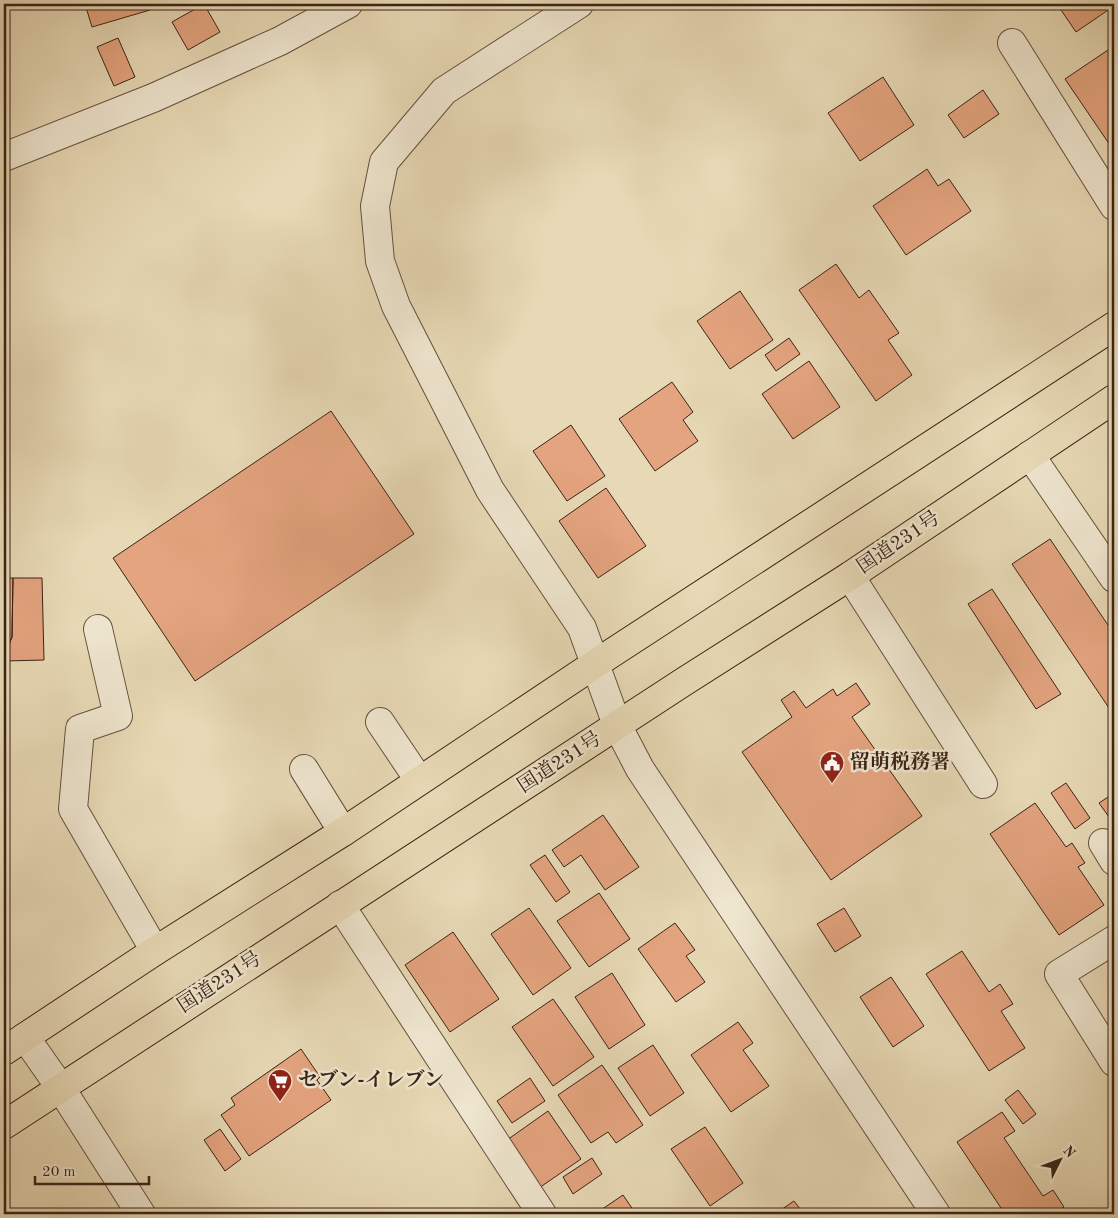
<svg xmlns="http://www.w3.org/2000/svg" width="1118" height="1218" viewBox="0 0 1118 1218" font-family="'Old Standard TT','Noto Serif JP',serif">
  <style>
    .building { fill: #e4a47f; stroke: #3a2317 }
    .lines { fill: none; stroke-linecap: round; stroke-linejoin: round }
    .minor-casing { stroke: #65503e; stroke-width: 30 }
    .highway-casing { stroke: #3a2317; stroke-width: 30 }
    .minor { stroke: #efe6cf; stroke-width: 28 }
    .highway { stroke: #e7d9b5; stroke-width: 28 }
    .labels { text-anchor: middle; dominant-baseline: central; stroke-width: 5; stroke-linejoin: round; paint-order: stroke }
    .street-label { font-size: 20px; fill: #3a2317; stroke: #efe6cf }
    .poi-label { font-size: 20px; font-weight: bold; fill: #3a2317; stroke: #efe6cf; text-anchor: start }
  </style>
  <rect width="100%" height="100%" fill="#e7d9b5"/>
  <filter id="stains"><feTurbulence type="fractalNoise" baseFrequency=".004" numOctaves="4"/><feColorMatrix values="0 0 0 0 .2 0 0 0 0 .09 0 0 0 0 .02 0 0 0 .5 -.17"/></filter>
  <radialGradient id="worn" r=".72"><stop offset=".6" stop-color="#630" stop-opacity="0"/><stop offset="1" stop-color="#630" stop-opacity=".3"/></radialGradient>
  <path class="building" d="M 85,4 L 149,4 L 150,10 L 92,27 Z
    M 204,4 L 220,32 L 188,50 L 172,22 Z
    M 1057,4 L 1114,4 L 1114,6 L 1076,32 Z
    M 118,38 L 135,77 L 114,86 L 97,47 Z
    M 1108,50 L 1114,58 L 1114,151 L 1065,79 Z
    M 883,77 L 914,125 L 860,161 L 828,113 Z
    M 983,90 L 999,114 L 964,138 L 948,115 Z
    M 927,169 L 938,186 L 949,179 L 971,211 L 906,255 L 873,206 Z
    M 836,264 L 859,298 L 869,290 L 899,333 L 888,340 L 912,375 L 876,401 L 799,290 Z
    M 740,291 L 773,340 L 730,369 L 697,321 Z
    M 789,338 L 800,354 L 776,371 L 765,355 Z
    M 809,361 L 840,407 L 793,439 L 762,394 Z
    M 672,382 L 693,412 L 683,420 L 698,441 L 655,471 L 619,419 Z
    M 331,411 L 414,534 L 195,681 L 113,558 Z
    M 571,425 L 605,476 L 567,501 L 533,451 Z
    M 606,488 L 646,546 L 598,578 L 559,521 Z
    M 1050,539 L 1114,634 L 1114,710 L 1111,711 L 1012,564 Z
    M 4,578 L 13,578 L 12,637 L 4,656 Z
    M 13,578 L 42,578 L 44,660 L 4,661 L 4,656 L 12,637 Z
    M 992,589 L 1061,694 L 1036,709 L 968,604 Z
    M 856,683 L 870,704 L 852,717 L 922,816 L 831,880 L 742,752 L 792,717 L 781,700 L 794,691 L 806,708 L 833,689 L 837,696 Z
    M 1066,783 L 1090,818 L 1075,829 L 1051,793 Z
    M 1114,793 L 1114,824 L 1099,803 Z
    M 1035,803 L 1066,847 L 1072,843 L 1085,863 L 1078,867 L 1104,905 L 1059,935 L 990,834 Z
    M 603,815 L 639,867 L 605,890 L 581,855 L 564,867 L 552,850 Z
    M 545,855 L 570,892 L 556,902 L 530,865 Z
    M 599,893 L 630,939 L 589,967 L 557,921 Z
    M 529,908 L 571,968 L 533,995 L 491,934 Z
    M 844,908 L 861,936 L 835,952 L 817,924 Z
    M 675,923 L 695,950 L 686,956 L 705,982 L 676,1002 L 638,949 Z
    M 453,932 L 499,999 L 450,1032 L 405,965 Z
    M 962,951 L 989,992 L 1000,984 L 1013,1004 L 1001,1011 L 1025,1048 L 989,1071 L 926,974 Z
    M 612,973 L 645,1025 L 609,1049 L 575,997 Z
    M 891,977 L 924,1026 L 893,1047 L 860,997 Z
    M 553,999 L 594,1057 L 553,1086 L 512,1027 Z
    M 738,1022 L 753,1043 L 743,1050 L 769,1086 L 731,1112 L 691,1055 Z
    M 653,1045 L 684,1093 L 650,1116 L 618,1068 Z
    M 301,1049 L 320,1077 L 317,1080 L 331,1100 L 249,1156 L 221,1115 L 235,1105 L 231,1098 Z
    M 602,1065 L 643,1125 L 616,1143 L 608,1132 L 591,1143 L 558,1095 Z
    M 530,1078 L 545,1101 L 512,1123 L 497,1101 Z
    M 1018,1090 L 1036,1114 L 1023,1124 L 1005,1100 Z
    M 548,1111 L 581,1159 L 539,1188 L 507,1140 Z
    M 1002,1112 L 1015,1131 L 1004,1138 L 1043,1196 L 1053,1190 L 1064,1207 L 1053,1214 L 1005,1214 L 957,1142 Z
    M 705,1127 L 743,1183 L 710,1206 L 671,1149 Z
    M 220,1129 L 241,1159 L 225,1171 L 204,1140 Z
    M 592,1158 L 602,1174 L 573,1194 L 563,1177 Z
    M 623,1195 L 636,1214 L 595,1214 Z
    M 794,1201 L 804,1214 L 775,1214 Z"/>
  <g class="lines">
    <defs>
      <path id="minor" d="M 579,4 L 444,91 L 384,162 L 375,206 L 380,261 L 396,306 L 490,490 L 582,628 L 617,725 L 640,769 L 936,1214
        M 1012,43 L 1114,206
        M 4,157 L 153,98 L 280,41 L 348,4
        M 1030,455 L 1114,578
        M 850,576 L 983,784
        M 98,629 L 118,716 L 80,729 L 73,809 L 155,951
        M 380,722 L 419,780
        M 304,769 L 343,832
        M 1103,843 L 1114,861
        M 340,905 L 542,1214
        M 1114,940 L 1059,974 L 1114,1062
        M 25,1037 L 60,1087 L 141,1214"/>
      <path id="highway" d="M 4,1051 L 155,951 L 343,832 L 595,664 L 1114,326
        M 4,1125 L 685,681 L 850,576 L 1114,399"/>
    </defs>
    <use href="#minor" class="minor-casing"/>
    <use href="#highway" class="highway-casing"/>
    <use href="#minor" class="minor"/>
    <use href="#highway" class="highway"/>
  </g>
  <defs>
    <symbol id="civic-pin" viewBox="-11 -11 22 30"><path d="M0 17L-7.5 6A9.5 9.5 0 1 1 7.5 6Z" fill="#8f2418" stroke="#efe6cf"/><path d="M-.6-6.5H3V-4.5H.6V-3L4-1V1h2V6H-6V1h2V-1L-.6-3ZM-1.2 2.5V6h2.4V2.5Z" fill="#fff"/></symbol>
    <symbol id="supermarket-pin" viewBox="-11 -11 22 30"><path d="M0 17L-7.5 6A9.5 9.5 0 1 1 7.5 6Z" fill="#8f2418" stroke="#efe6cf"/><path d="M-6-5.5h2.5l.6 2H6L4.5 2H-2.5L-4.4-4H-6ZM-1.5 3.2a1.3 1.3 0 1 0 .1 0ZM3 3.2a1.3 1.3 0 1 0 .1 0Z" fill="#fff"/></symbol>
  </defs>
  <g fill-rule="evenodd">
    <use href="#civic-pin" x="818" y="749" width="28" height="38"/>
    <use href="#supermarket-pin" x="266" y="1067" width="28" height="38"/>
  </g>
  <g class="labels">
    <g class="street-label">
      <text transform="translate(899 543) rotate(-34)">国道231号</text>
      <text transform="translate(560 763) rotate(-33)">国道231号</text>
      <text transform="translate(220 983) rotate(-33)">国道231号</text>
    </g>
    <g class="poi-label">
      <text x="850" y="763">留萌税務署</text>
      <text x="298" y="1081">セブン-イレブン</text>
    </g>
  </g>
  <rect width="1118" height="1218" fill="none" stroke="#e7d9b5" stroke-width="20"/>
  <rect x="5" y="5" width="1108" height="1208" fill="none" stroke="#3a2317" stroke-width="2.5"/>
  <rect x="10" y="10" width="1098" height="1198" fill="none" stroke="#3a2317"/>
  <g transform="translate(1060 1160) rotate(48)" stroke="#efe6cf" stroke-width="4" paint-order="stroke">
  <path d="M0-4L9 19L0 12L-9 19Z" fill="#3a2317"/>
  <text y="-8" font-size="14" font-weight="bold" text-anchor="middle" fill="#3a2317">N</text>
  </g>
  <path d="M35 1176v8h114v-8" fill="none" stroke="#3a2317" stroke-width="2.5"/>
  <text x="42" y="1176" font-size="15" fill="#3a2317" stroke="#efe6cf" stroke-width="4" paint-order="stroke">20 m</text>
  <rect width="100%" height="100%" filter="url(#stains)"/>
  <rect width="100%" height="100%" fill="url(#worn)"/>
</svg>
